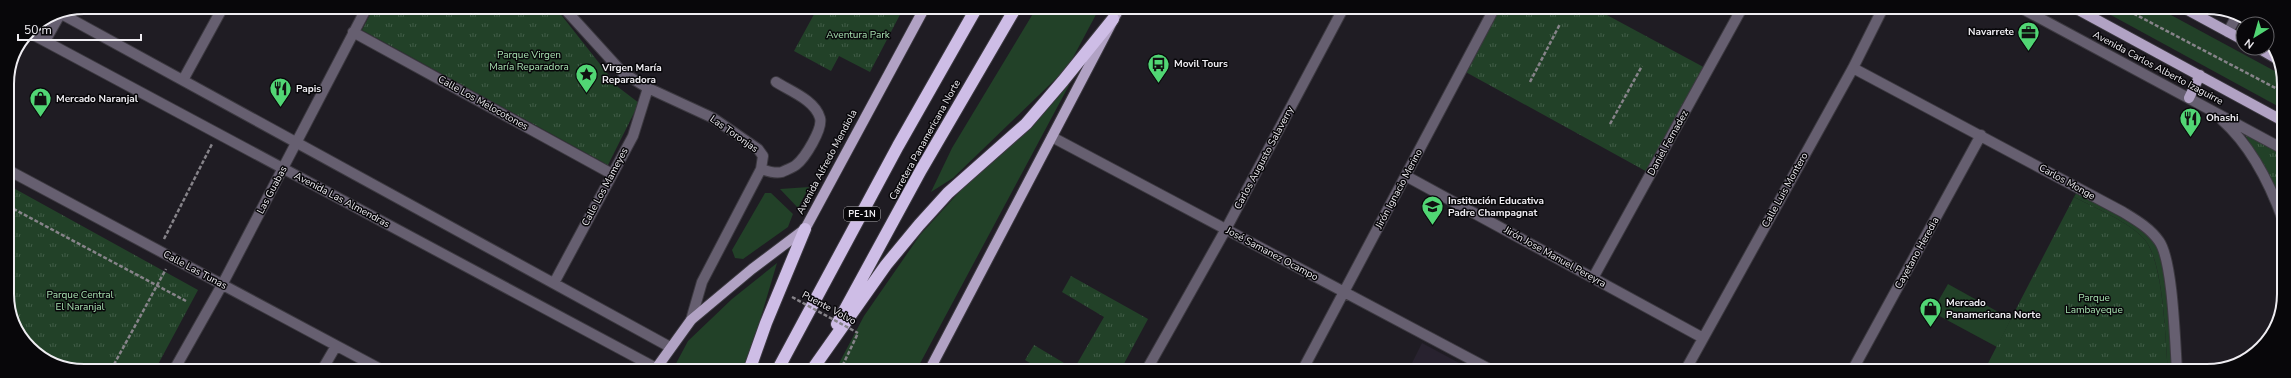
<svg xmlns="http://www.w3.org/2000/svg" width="2291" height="378" viewBox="0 0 2291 378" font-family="'Nunito Sans',sans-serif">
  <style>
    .built { fill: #28222f }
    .grass { fill: #224128 }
    .park { fill: url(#park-tufts) }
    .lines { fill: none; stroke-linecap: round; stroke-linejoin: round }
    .minor-casing { stroke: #3c3940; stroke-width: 12 }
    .major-casing { stroke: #3c3940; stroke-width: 12 }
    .highway-casing { stroke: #3c3940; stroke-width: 14 }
    .path { stroke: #868389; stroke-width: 2.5; stroke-dasharray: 4 2; stroke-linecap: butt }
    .minor { stroke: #665f70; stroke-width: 10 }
    .major { stroke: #b1a2c4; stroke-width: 10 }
    .highway { stroke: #cebde6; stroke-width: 12 }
    .path-bridge { stroke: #868389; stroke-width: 2.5; stroke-dasharray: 4 2; stroke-linecap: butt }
    .labels { text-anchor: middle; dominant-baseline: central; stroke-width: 3; stroke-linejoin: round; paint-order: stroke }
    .shield { fill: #08070a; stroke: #aaa8ac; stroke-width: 1 }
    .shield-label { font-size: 9px; font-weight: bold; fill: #efedf2 }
    .poi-label { font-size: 10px; font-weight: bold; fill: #efedf2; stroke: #08070a; text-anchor: start }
    .park-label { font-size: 10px; fill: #a8e2b1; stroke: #08070a }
    .street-label { font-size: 10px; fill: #efedf2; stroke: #08070a }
    .rim { fill: none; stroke: #efedf2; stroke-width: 2 }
  </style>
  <defs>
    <pattern id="park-tufts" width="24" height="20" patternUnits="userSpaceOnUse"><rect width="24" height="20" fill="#224128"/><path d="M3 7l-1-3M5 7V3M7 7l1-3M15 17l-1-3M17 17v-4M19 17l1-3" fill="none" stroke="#425d48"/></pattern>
  </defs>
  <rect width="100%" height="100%" fill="#1f1c23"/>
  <path class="built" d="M 1422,343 L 1474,371 L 1408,371 Z"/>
  <path class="grass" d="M 1037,7 L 1100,7 L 1068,67 L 953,178 L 931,192 L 952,148 Z
    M 2098,8 L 2158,8 L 2282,75 L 2283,109 Z
    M 1075,74 L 916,371 L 835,371 L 864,316 L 920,235 L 961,190 L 1028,126 Z
    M 809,187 L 798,208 L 780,189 Z
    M 2079,188 L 2160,242 L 2177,371 L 2168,371 C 2165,339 2164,263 2145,240 C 2130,222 2095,208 2074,197 Z
    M 765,193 L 771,193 L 793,214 L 788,227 L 743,259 L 735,258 L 732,250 Z
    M 777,263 L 750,354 L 743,371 L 672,371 L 688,341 L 732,299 Z
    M 1948,284 L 2011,319 L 1997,347 L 1932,312 Z"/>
  <path class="park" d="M 374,7 L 555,7 L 618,87 L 639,103 L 608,165 L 362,30 Z
    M 818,7 L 904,7 L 870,72 L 839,56 L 831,71 L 794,51 Z
    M 1495,7 L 1592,7 L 1709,70 L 1651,174 L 1462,70 Z
    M 2244,133 L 2283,155 L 2283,200 Z
    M 8,185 L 198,290 L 155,370 L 74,370 L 33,352 L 9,309 Z
    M 2074,197 C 2095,208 2130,222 2145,240 C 2164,264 2165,339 2168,371 L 1984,371 Z
    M 1071,276 L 1148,319 L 1120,371 L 1043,371 L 1025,360 L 1034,345 L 1074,369 L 1104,317 L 1062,292 Z"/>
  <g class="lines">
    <defs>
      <path id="minor" d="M 563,7 L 623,73 L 648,88 L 713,118 L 758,149 L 763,156 L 761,169 L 702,282 L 691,320
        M 2021,8 L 2283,149
        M 58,12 L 670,347
        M 28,32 L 656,368
        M 353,32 L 612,174
        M 2228,32 L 2236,17
        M 45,41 L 62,11
        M 1853,68 L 2123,212 C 2136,220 2150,228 2159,241 C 2173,260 2175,343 2177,371
        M 183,80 L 223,7
        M 2222,120 C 2250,145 2270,184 2283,220
        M 1052,137 L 1493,371
        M 761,169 C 767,171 775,174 782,172 C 786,170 792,168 796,165 C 805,158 823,129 820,118 C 815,100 790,91 776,82
        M 8,170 L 382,370
        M 1406,176 L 1703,338
        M 1593,278 L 1742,8
        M 554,283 L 633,136 L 648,88
        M 174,370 L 222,285 L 367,7
        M 322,370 L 336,346
        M 1146,371 L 1226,229 L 1344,7
        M 1302,371 L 1495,7
        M 1685,371 L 1853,68 L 1883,8
        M 1852,371 L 1981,135"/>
      <path id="major" d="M 2075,8 L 2283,121
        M 2184,8 L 2243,40
        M 2258,48 L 2277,59
        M 2189,98 L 2200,75
        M 655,370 L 691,320 L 752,269 L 805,229 L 925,7
        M 929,371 L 1120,7"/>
      <path id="highway" d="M 837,324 L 921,170 L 1016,7
        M 814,367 L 886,265 L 919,225 L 948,193 L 1026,124 L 1063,81 L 1113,19
        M 749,371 L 766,323 L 805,229
        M 777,371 L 898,146 L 977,7"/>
    </defs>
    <use href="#minor" class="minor-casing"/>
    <use href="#major" class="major-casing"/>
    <use href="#highway" class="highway-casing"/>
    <path class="path" d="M 2123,8 L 2283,92
      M 1530,82 L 1560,24
      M 1610,124 L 1642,66
      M 8,206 L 186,301
      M 164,239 L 212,144
      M 111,370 L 166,269
      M 840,371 L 858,333"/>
    <use href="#minor" class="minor"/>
    <use href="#major" class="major"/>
    <use href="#highway" class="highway"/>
    <path class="path-bridge" d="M 792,297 L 858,333"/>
  </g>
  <defs>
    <symbol id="office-pin" viewBox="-11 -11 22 30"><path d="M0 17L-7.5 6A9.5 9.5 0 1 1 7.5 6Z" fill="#51d674" stroke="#08070a"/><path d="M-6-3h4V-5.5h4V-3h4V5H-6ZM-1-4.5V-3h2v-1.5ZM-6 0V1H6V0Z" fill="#111"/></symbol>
    <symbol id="bus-pin" viewBox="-11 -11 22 30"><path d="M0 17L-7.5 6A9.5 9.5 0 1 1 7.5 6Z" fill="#51d674" stroke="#08070a"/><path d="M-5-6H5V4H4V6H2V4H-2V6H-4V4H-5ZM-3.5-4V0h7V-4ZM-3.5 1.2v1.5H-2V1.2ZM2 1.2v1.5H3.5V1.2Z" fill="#111"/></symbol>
    <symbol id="sight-pin" viewBox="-11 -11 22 30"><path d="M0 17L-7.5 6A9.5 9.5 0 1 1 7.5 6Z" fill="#51d674" stroke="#08070a"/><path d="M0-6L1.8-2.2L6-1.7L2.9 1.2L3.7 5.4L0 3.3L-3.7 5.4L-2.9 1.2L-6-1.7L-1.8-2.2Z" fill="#111"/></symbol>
    <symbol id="restaurant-pin" viewBox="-11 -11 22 30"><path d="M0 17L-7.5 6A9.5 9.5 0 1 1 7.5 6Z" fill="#51d674" stroke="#08070a"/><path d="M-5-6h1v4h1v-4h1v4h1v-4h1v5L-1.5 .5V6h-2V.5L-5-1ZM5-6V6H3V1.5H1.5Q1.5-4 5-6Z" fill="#111"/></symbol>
    <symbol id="shop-pin" viewBox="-11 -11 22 30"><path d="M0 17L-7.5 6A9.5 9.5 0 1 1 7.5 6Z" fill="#51d674" stroke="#08070a"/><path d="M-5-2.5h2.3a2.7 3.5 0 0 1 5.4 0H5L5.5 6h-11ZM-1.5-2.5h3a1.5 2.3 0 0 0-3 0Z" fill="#111"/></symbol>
    <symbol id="school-pin" viewBox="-11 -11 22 30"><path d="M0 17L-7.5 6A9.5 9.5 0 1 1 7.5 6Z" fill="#51d674" stroke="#08070a"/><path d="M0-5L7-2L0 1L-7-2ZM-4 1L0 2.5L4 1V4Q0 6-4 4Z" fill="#111"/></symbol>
  </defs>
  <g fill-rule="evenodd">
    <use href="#office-pin" x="2016" y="20" width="25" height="34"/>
    <use href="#bus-pin" x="1146" y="52" width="25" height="34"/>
    <use href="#sight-pin" x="574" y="62" width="25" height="34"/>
    <use href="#restaurant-pin" x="268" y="76" width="25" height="34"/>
    <use href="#shop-pin" x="28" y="86" width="25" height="34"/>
    <use href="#restaurant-pin" x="2178" y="106" width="25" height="34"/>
    <use href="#school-pin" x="1420" y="194" width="25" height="34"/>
    <use href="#shop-pin" x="1918" y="296" width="25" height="34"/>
  </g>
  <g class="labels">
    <rect class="shield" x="844" y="207" width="36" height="14" rx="3"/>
    <g class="shield-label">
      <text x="862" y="214">PE-1N</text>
    </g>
    <g class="poi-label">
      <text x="2014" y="32" text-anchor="end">Navarrete</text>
      <text x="1174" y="64">Movil Tours</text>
      <text x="602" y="68">Virgen María<tspan x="602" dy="12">Reparadora</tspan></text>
      <text x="296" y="89">Papis</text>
      <text x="56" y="99">Mercado Naranjal</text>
      <text x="2206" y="118">Ohashi</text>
      <text x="1448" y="201">Institución Educativa<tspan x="1448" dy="12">Padre Champagnat</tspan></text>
      <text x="1946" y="303">Mercado<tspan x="1946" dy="12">Panamericana Norte</tspan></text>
    </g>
    <g class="park-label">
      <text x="858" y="35">Aventura Park</text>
      <text x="529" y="55">Parque Virgen<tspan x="529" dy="12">María Reparadora</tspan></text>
      <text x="80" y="295">Parque Central<tspan x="80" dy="12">El Naranjal</tspan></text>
      <text x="2094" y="298">Parque<tspan x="2094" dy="12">Lambayeque</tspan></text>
    </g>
    <g class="street-label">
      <text transform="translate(2158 68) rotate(28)">Avenida Carlos Alberto Izaguirre</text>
      <text transform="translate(483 103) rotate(29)">Calle Los Melocotones</text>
      <text transform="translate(734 134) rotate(35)">Las Toronjas</text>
      <text transform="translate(925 140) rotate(-61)">Carretera Panamericana Norte</text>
      <text transform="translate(1668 143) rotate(-61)">Daniel Fernadez</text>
      <text transform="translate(1264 158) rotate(-62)">Carlos Augusto Salaverry</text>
      <text transform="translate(827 162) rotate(-62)">Avenida Alfredo Mendiola</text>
      <text transform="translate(2067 182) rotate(29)">Carlos Monge</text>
      <text transform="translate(605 187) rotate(-62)">Calle Los Mameyes</text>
      <text transform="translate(1399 189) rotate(-62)">Jirón Ignacio Merino</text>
      <text transform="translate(272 190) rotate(-62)">Las Guabas</text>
      <text transform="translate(1785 190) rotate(-61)">Calle Luis Montero</text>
      <text transform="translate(342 200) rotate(28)">Avenida Las Almendras</text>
      <text transform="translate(1917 253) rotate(-61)">Cayetano Heredia</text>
      <text transform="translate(1272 254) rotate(28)">José Samanez Ocampo</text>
      <text transform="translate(1555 257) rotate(29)">Jirón Jose Manuel Pereyra</text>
      <text transform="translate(195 270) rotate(28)">Calle Las Tunas</text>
      <text transform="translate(829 308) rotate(28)">Puente Volvo</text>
    </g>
  </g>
  <path d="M0 0H2291V378H0ZM84 14H2207A70 70 0 0 1 2277 84V294A70 70 0 0 1 2207 364H84A70 70 0 0 1 14 294V84A70 70 0 0 1 84 14Z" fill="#08070a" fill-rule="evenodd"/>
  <path class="rim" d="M84 14H2207A70 70 0 0 1 2277 84V294A70 70 0 0 1 2207 364H84A70 70 0 0 1 14 294V84A70 70 0 0 1 84 14Z"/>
  <g transform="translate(2255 36) rotate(217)"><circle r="19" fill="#08070a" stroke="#646367"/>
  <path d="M0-3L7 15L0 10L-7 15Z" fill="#51d674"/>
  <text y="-6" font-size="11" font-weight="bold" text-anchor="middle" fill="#efedf2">N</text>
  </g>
  <path d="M18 34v6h123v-6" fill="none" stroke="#efedf2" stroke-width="2"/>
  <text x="24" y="34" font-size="12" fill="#efedf2" stroke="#08070a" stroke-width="3" paint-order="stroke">50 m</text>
</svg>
